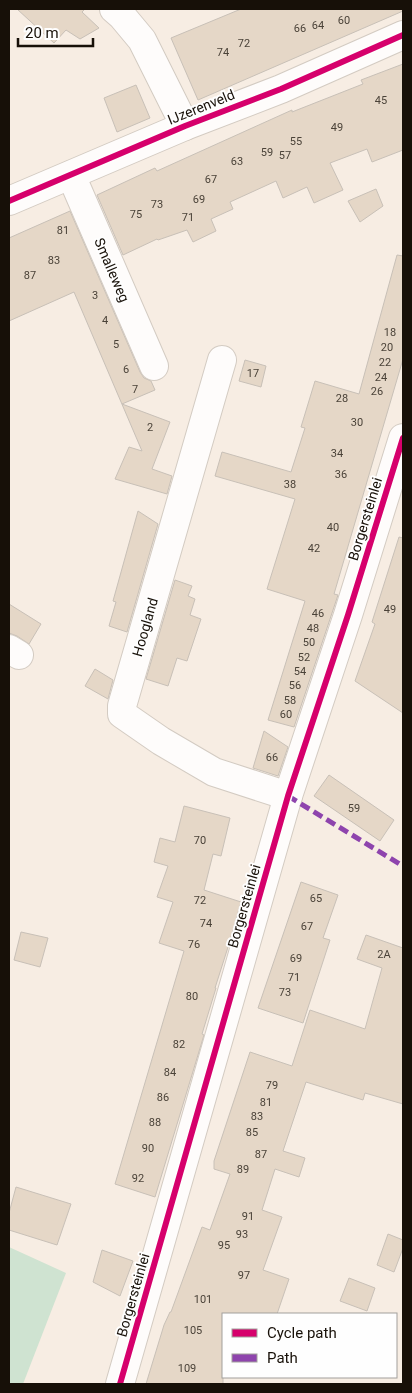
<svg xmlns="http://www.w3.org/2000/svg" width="412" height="1393" viewBox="0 0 412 1393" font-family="Roboto,sans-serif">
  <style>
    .green { fill: #cfe3d1 }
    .building { fill: #e5d7c7; stroke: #c8c0b7 }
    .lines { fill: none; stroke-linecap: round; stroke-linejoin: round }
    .minor-casing { stroke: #d3cbc2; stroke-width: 30 }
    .tertiary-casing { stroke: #d3cbc2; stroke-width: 30 }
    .minor { stroke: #fefcfb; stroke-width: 28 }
    .tertiary { stroke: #fefcfb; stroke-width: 28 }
    .quiet { stroke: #8e44ad; stroke-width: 5; stroke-dasharray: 10 5; stroke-linecap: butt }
    .cycleway-casing { stroke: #fefefe; stroke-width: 9 }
    .cycleway { stroke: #d6006c; stroke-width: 6 }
    .labels { text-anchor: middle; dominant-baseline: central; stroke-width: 4; stroke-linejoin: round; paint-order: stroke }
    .number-label { font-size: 11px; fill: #4a4238 }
    .street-label { font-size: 14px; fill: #171008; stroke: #fefefe }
  </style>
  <rect width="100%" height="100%" fill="#f7ede3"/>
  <path class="green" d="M 9,1247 L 66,1273 L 23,1384 L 9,1384 Z"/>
  <path class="building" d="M 17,9 L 85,9 L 82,12 L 99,28 L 80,39 L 66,30 L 54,43 Z
    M 241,9 L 403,9 L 403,11 L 198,100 L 171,38 Z
    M 403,64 L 403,150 L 372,162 L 367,149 L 330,163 L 343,190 L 314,203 L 307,187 L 283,198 L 276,181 L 230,202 L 233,209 L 211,219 L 216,231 L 193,242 L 187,230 L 158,240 L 157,239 L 123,255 L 97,195 L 155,168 L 157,171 L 292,110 L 292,112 L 363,84 L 361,80 Z
    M 136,85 L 150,118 L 117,132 L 104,98 Z
    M 376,189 L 383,206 L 360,222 L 348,201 Z
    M 70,211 L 140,372 L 144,378 L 151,381 L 155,390 L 122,404 L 170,422 L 152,469 L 172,476 L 167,494 L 115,479 L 129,447 L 142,451 L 74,292 L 9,321 L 9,238 Z
    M 397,255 L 403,256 L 403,359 L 334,594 L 338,595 L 294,727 L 268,720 L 305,601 L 267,589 L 295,499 L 215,476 L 222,452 L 291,472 L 305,428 L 301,427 L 315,381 L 359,394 Z
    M 245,360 L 266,366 L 261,387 L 239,381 Z
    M 138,511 L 158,524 L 127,632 L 109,626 L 116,602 L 113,601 Z
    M 399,537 L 403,538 L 403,713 L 355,681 L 375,624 L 372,622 Z
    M 175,580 L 192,586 L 188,596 L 195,599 L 190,615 L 201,619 L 187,661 L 177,658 L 168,686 L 146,679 Z
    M 9,604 L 41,624 L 29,644 L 17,636 L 9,633 Z
    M 95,669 L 113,680 L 108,699 L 85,686 Z
    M 264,731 L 288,747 L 278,776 L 253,768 Z
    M 329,775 L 394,820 L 380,841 L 314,796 Z
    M 184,806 L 230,818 L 221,856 L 213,854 L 204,890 L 241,902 L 229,944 L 215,988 L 216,988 L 202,1034 L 204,1035 L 155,1197 L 115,1184 L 184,951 L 159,943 L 173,902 L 157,897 L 168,866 L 154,862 L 160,838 L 175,842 Z
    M 301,882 L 338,895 L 323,938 L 330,940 L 303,1023 L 258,1008 Z
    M 21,932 L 48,938 L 40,967 L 14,960 Z
    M 366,935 L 403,948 L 403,1104 L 365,1093 L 363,1100 L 306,1082 L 283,1151 L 305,1158 L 299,1177 L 275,1169 L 262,1210 L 282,1217 L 263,1270 L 289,1279 L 277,1314 L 223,1314 L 223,1384 L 146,1384 L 164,1325 L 170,1312 L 171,1312 L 202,1227 L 210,1230 L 230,1174 L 214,1169 L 214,1161 L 250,1052 L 292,1066 L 310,1010 L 365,1029 L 382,968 L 357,959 Z
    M 16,1187 L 71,1204 L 57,1245 L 9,1230 L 9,1213 Z
    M 388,1234 L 403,1240 L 403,1248 L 394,1272 L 377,1265 Z
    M 102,1250 L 133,1261 L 120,1296 L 93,1282 Z
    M 349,1278 L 375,1288 L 367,1311 L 340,1301 Z"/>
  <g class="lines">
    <defs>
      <path id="minor" d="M 114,9 L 122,16 L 142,40 L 185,126
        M 71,175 L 154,366
        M 222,360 L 122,706 L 122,714 L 161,741 L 214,772 L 288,796
        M 9,649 L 19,655"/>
      <path id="tertiary" d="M 9,201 L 185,126 L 281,89 L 403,35
        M 120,1384 L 288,796 L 348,615 L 403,438"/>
    </defs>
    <use href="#minor" class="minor-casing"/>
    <use href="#tertiary" class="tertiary-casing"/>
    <use href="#minor" class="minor"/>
    <use href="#tertiary" class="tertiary"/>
    <path class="quiet" d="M 288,796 L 403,866"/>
    <defs>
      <path id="cycleway" d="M 9,201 L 185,126 L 281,89 L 403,35
        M 120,1384 L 288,796 L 348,615 L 403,438"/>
    </defs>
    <use href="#cycleway" class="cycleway-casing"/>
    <use href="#cycleway" class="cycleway"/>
  </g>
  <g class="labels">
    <g class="number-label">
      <text x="344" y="20">60</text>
      <text x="318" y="25">64</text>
      <text x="300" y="28">66</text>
      <text x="244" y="43">72</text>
      <text x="223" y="52">74</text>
      <text x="381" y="100">45</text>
      <text x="337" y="127">49</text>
      <text x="296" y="141">55</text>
      <text x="267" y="152">59</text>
      <text x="285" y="155">57</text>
      <text x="237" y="161">63</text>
      <text x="211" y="179">67</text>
      <text x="199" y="199">69</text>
      <text x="157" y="204">73</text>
      <text x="136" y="214">75</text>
      <text x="188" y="217">71</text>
      <text x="63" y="230">81</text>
      <text x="54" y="260">83</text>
      <text x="30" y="275">87</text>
      <text x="95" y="295">3</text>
      <text x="105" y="320">4</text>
      <text x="390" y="332">18</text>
      <text x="116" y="344">5</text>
      <text x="387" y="347">20</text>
      <text x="385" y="362">22</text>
      <text x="126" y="369">6</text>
      <text x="253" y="373">17</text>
      <text x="381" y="377">24</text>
      <text x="135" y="389">7</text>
      <text x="377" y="391">26</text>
      <text x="342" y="398">28</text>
      <text x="357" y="422">30</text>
      <text x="150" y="427">2</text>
      <text x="337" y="453">34</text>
      <text x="341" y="474">36</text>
      <text x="290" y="484">38</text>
      <text x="333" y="527">40</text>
      <text x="314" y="548">42</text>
      <text x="390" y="609">49</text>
      <text x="318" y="613">46</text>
      <text x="313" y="628">48</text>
      <text x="309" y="642">50</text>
      <text x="304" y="657">52</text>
      <text x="300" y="671">54</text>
      <text x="295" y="685">56</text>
      <text x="290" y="700">58</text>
      <text x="286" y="714">60</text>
      <text x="272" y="757">66</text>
      <text x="354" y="808">59</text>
      <text x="200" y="840">70</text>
      <text x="316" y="898">65</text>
      <text x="200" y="900">72</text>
      <text x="206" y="923">74</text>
      <text x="307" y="926">67</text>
      <text x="194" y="944">76</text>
      <text x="384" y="954">2A</text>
      <text x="296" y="958">69</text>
      <text x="294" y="977">71</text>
      <text x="285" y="992">73</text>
      <text x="192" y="996">80</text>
      <text x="179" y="1044">82</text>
      <text x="170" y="1072">84</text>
      <text x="272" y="1085">79</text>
      <text x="163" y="1097">86</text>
      <text x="266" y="1102">81</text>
      <text x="257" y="1116">83</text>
      <text x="155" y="1122">88</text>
      <text x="252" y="1132">85</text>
      <text x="148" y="1148">90</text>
      <text x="261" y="1154">87</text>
      <text x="243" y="1169">89</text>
      <text x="138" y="1178">92</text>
      <text x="248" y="1216">91</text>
      <text x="242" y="1234">93</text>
      <text x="224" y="1245">95</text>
      <text x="244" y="1275">97</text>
      <text x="203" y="1299">101</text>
      <text x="193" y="1330">105</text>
      <text x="187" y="1368">109</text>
    </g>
    <g class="street-label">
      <text transform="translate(201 107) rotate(-22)">IJzerenveld</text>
      <text transform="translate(112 270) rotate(67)">Smalleweg</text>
      <text transform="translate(365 519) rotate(-73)">Borgersteinlei</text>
      <text transform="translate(145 627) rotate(-74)">Hoogland</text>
      <text transform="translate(244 906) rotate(-74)">Borgersteinlei</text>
      <text transform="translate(133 1295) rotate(-74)">Borgersteinlei</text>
    </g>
  </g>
  <rect width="412" height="1393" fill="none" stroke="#171008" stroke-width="20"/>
  <rect x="222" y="1313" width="175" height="65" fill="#fefefe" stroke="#a29f9c"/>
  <rect x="232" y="1329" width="25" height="8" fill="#d6006c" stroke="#a29f9c"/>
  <text x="267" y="1338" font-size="15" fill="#171008">Cycle path</text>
  <rect x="232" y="1354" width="25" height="8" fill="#8e44ad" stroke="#a29f9c"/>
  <text x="267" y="1363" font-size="15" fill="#171008">Path</text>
  <path d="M18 38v8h75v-8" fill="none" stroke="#171008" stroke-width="2.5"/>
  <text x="25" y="38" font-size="15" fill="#171008" stroke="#fefefe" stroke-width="4" paint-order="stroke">20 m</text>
</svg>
